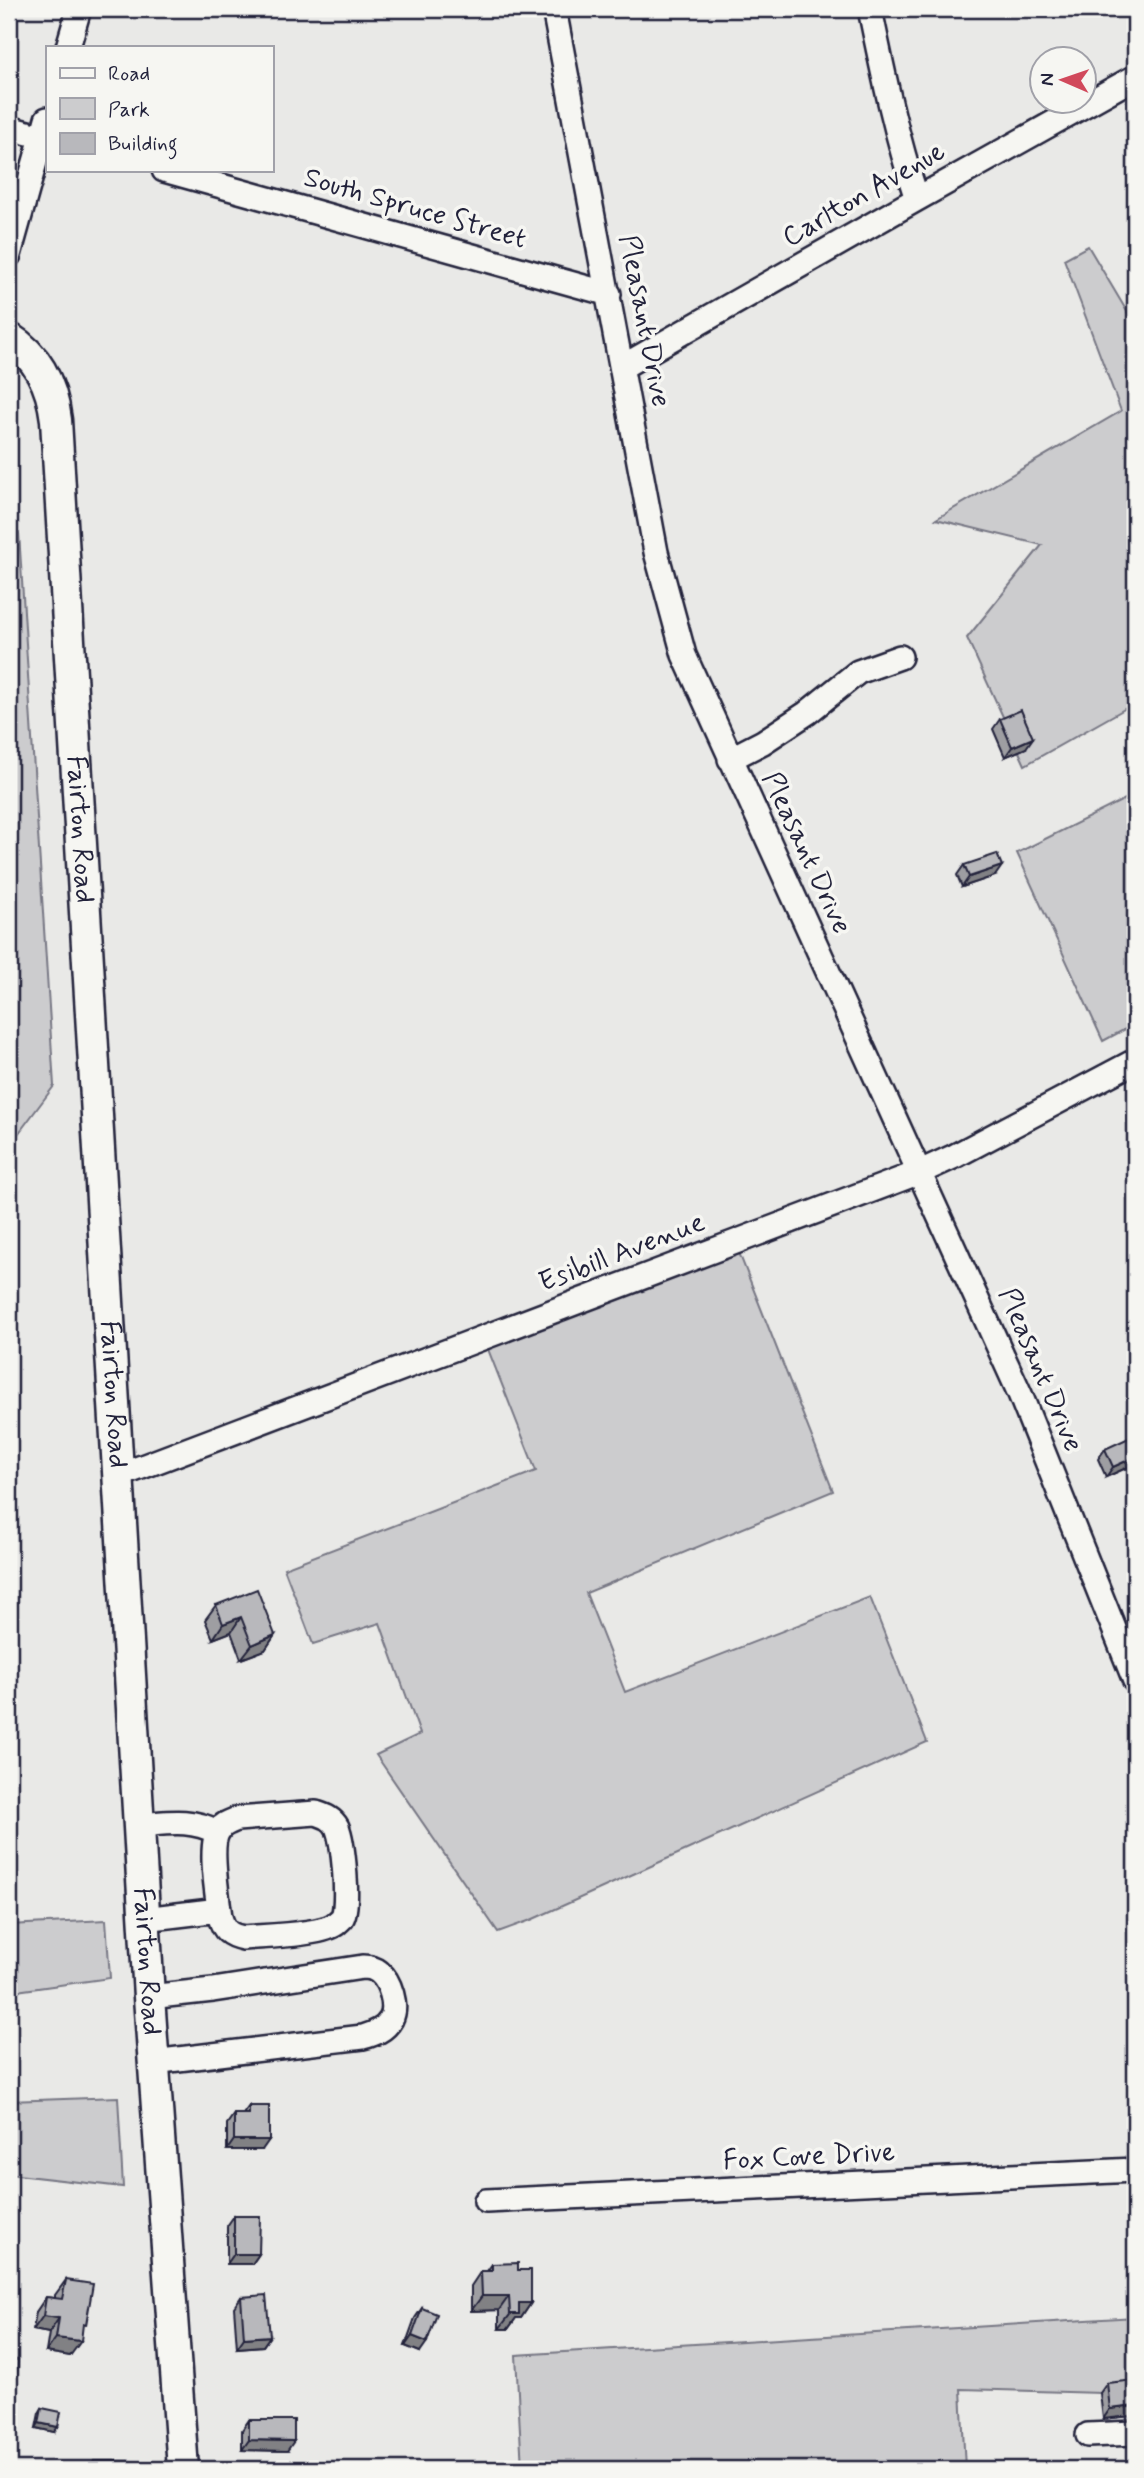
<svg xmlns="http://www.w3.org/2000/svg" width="1144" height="2478" viewBox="0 0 1144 2478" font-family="Mynerve,sans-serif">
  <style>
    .green { fill: #ccccce; stroke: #777784; stroke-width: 2 }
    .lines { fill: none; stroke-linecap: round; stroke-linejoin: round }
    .minor-casing { stroke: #22223b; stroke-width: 28 }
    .major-casing { stroke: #22223b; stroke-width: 35 }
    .minor { stroke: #f6f6f2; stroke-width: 23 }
    .major { stroke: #f6f6f2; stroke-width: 30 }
    .wall { fill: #9e9ea2; stroke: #22223b; stroke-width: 2 }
    .shaded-wall { fill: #818184; stroke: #22223b; stroke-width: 2 }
    .building { fill: #b8b8bc; stroke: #22223b; stroke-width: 2 }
    .labels { text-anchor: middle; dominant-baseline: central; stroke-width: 7; stroke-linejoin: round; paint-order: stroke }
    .street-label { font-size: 28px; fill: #22223b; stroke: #f6f6f2 }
  </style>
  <rect width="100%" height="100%" fill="#e9e9e7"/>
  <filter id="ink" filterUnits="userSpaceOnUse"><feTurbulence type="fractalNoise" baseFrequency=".0143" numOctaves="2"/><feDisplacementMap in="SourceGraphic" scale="14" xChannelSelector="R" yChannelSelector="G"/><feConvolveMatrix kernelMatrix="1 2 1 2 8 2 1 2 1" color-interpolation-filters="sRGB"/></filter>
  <g filter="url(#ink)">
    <path class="green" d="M 1088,246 L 1135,325 L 1135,703 L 1025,765 L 967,638 L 1042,545 L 936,519 L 1121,411 L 1064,259 Z
      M 9,530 L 19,533 L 54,1086 L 9,1146 Z
      M 1135,794 L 1135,1024 L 1103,1041 L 1017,853 Z
      M 734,1240 L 833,1491 L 586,1593 L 625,1692 L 870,1597 L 927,1742 L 531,1920 L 498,1932 L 376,1755 L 420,1734 L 380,1623 L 313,1644 L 284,1568 L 536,1471 L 484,1339 Z
      M 106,1920 L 110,1978 L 9,1992 L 9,1925 Z
      M 118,2097 L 123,2187 L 9,2174 L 9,2101 Z
      M 1135,2317 L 1135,2394 L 961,2389 L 965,2469 L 522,2469 L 516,2355 Z"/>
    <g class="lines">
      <defs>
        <path id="minor" d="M 554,9 L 656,552 L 684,655 L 1020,1394 L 1135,1681
          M 870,9 C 883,73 896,136 917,199
          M 68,47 L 79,9
          M 9,128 L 47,138
          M 164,170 L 609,294
          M 9,255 L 47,119
          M 622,367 L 917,199 L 1135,77
          M 730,759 L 763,742 L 807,713 L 858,672 L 900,657
          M 118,1476 L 920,1172 L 955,1156 L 1135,1061
          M 316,1813 C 325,1816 332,1818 337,1827 C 343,1841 350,1906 342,1918 C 340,1920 337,1923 334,1925 C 318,1935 264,1936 243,1938 C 229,1935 224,1931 220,1917 C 218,1899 208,1844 219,1830 C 223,1824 230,1822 237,1819 Z
          M 139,1825 C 168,1823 190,1818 217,1832
          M 144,1919 L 219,1910
          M 149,1997 L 213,1990 L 363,1967 C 369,1967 374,1968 379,1972 C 390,1981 398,2006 391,2019 C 385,2030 374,2034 363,2037 L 153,2062
          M 486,2201 L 1135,2170
          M 1088,2435 L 1135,2433"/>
        <g id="major">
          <path id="s1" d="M 9,338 C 39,357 52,386 56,420 L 149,1997 L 183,2469"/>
        </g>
      </defs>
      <use href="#minor" class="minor-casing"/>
      <use href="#major" class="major-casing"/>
      <use href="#minor" class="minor"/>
      <use href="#major" class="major"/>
    </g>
    <path class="wall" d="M 1000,719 L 1026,748 L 1005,757 L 993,729 Z
      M 964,865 L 995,876 L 962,887 L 957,875 Z
      M 1105,1449 L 1135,1464 L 1106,1477 L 1098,1459 Z
      M 216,1605 L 275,1635 L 265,1650 L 241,1659 L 231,1632 L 213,1639 L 205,1620 Z
      M 249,2106 L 262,2150 L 227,2150 L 227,2124 L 234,2114 L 243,2114 Z
      M 234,2216 L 259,2254 L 252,2264 L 227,2264 L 227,2226 Z
      M 492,2264 L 518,2270 L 531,2303 L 521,2318 L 516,2318 L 508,2329 L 499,2329 L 499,2310 L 471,2311 L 471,2286 L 481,2271 L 487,2271 Z
      M 66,2280 L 82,2331 L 70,2356 L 46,2352 L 49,2333 L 33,2330 L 36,2312 L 46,2297 L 55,2298 L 55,2295 Z
      M 241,2297 L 270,2336 L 263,2346 L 237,2348 L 234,2307 Z
      M 422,2308 L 420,2352 L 405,2346 L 415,2318 Z
      M 1107,2383 L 1131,2416 L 1103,2419 L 1100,2393 Z
      M 42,2408 L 54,2432 L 36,2428 L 39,2413 Z
      M 249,2420 L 287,2451 L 242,2450 L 242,2430 Z
      M 94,2461 L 130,2469 L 88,2469 Z"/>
    <path class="shaded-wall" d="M 1033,738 L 1026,748 L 1005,757 L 1012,747 Z
      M 1002,866 L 995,876 L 962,887 L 969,877 Z
      M 1135,1457 L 1135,1464 L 1106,1477 L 1113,1467 Z
      M 241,1617 L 231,1632 L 213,1639 L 223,1624 Z
      M 275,1635 L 265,1650 L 241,1659 L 252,1645 Z
      M 234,2140 L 269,2140 L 262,2150 L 227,2150 Z
      M 234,2254 L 259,2254 L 252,2264 L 227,2264 Z
      M 482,2296 L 509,2296 L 499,2310 L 471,2311 Z
      M 519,2303 L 531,2303 L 521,2318 L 516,2318 L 508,2329 L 499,2329 Z
      M 43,2316 L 59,2318 L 49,2333 L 33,2330 Z
      M 270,2336 L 263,2346 L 237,2348 L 244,2338 Z
      M 412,2336 L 427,2342 L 420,2352 L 405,2346 Z
      M 56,2338 L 81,2341 L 70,2356 L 46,2352 Z
      M 9,2388 L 16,2388 L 9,2398 Z
      M 1135,2406 L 1135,2409 L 1131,2416 L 1103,2419 L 1110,2409 Z
      M 39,2423 L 58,2427 L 54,2432 L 36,2428 Z
      M 249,2440 L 294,2441 L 287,2451 L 242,2450 Z"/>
    <path class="building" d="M 1021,710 L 1033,738 L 1012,747 L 1000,719 Z
      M 997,854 L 1002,866 L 969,877 L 964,865 Z
      M 1133,1436 L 1135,1440 L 1135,1457 L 1113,1467 L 1105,1449 Z
      M 257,1589 L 275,1635 L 252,1645 L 241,1617 L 223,1624 L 216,1605 Z
      M 249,2106 L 269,2106 L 269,2140 L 234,2140 L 234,2114 L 249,2114 Z
      M 234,2216 L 260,2216 L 259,2254 L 234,2254 Z
      M 518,2263 L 518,2270 L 531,2270 L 531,2303 L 519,2303 L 519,2314 L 510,2314 L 509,2296 L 482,2296 L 481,2271 L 492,2271 L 492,2264 Z
      M 66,2280 L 93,2284 L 86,2325 L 83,2324 L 81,2341 L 56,2338 L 59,2318 L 43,2316 L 46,2297 L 62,2299 Z
      M 266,2295 L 270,2336 L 244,2338 L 241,2297 Z
      M 422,2308 L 437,2314 L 427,2342 L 412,2336 Z
      M 9,2359 L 18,2360 L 16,2388 L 9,2388 Z
      M 1135,2380 L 1135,2406 L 1110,2409 L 1107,2383 Z
      M 42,2408 L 61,2412 L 58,2427 L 39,2423 Z
      M 249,2420 L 294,2420 L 294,2441 L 249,2440 Z
      M 94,2461 L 130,2461 L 130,2469 L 94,2469 Z
      M 1018,2465 L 1055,2465 L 1055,2469 L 1018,2469 Z"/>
  </g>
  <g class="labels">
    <g class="street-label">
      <text transform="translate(864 195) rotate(-30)">Carlton Avenue</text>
      <text transform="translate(415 209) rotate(16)">South Spruce Street</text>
      <text transform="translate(644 321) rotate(79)">Pleasant Drive</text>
      <text stroke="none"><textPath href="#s1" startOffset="508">Fairton Road</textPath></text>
      <text transform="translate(806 853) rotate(65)">Pleasant Drive</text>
      <text transform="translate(622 1253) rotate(-21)">Esibill Avenue</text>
      <text transform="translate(1040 1370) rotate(67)">Pleasant Drive</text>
      <text stroke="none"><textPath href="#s1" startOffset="1074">Fairton Road</textPath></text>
      <text stroke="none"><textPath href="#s1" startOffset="1642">Fairton Road</textPath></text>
      <text transform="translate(809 2157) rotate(-3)">Fox Cove Drive</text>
    </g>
  </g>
  <rect width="1144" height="2478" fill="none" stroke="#f6f6f2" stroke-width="35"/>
  <rect x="18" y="18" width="1109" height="2443" fill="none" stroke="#22223b" stroke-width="2.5" filter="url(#ink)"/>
  <rect x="46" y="46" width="228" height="126" fill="#f6f6f2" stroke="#a1a1a9" stroke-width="2"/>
  <rect x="60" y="68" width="35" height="10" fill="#f6f6f2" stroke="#a1a1a9" stroke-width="2"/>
  <text x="108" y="80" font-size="21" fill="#22223b">Road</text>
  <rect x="60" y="98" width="35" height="21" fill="#ccccce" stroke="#a1a1a9" stroke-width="2"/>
  <text x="108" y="116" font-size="21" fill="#22223b">Park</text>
  <rect x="60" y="133" width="35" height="21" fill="#b8b8bc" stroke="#a1a1a9" stroke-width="2"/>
  <text x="108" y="150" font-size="21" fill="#22223b">Building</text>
  <g transform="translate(1063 80) rotate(272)"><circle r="33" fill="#f6f6f2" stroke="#a1a1a9" stroke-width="2"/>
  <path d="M0-5L12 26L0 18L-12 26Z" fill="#d1495b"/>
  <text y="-10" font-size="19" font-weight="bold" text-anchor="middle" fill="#22223b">N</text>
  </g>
</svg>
